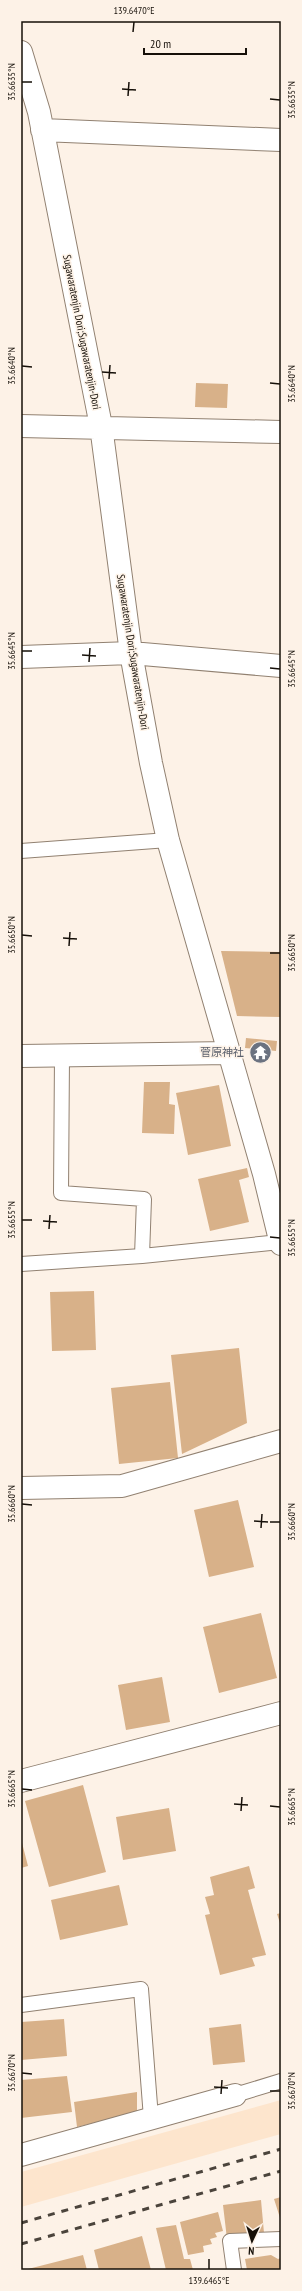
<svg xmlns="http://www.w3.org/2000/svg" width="302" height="2291" viewBox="0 0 302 2291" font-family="'PT Sans Narrow','Noto Sans JP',sans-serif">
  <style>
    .built { fill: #fde5cd }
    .building { fill: #d8b189 }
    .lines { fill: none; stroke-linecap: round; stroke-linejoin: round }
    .lane-casing { stroke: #918171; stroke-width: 16 }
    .street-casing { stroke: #918171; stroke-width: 24 }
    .lane { stroke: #fff; stroke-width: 14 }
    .street { stroke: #fff; stroke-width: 22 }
    .rail { stroke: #4b443c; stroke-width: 3; stroke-dasharray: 7 7; stroke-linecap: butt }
    .ticks { fill: none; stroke: #161009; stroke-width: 1.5 }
    .labels { text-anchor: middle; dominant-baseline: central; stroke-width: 3; stroke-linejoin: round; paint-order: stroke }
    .street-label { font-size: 11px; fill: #161009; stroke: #fdf2e7 }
    .worship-label { font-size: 11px; fill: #5b616d; stroke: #fdf2e7; text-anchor: end }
    .neatline { fill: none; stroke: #161009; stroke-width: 1.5 }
    .ticks-label { font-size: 10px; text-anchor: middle; fill: #161009 }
  </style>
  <rect width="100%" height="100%" fill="#fdf2e7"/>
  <path class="built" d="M 281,2100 L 281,2134 L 21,2207 L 21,2172 Z"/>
  <path class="building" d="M 196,383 L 228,384 L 227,408 L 195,407 Z
    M 221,951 L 281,952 L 281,1017 L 237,1016 Z
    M 246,1038 L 277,1041 L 276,1051 L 245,1048 Z
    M 144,1082 L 170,1082 L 169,1104 L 175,1105 L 174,1134 L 142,1133 Z
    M 219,1085 L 231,1146 L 188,1155 L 176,1093 Z
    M 247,1168 L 249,1177 L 239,1180 L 249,1222 L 210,1231 L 198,1179 Z
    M 94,1291 L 96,1350 L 52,1351 L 50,1292 Z
    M 239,1348 L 247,1423 L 182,1454 L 171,1355 Z
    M 170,1382 L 178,1458 L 119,1464 L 111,1388 Z
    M 238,1500 L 254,1567 L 209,1577 L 194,1510 Z
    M 261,1613 L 277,1678 L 219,1693 L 203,1627 Z
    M 162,1677 L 170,1722 L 126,1730 L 118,1685 Z
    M 83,1785 L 106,1872 L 49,1887 L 25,1801 Z
    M 169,1808 L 176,1851 L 123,1860 L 116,1817 Z
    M 21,1839 L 28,1866 L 21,1868 Z
    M 249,1866 L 255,1888 L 248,1890 L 266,1955 L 252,1958 L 255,1966 L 220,1975 L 205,1915 L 210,1914 L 205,1897 L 214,1895 L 210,1877 Z
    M 119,1885 L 128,1925 L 60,1940 L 51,1900 Z
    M 281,1913 L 281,1926 L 277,1914 Z
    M 64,2019 L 67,2056 L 21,2060 L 21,2022 Z
    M 241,2024 L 245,2062 L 213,2065 L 209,2028 Z
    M 67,2076 L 72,2112 L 21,2118 L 21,2080 Z
    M 137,2092 L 137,2112 L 77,2127 L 74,2102 Z
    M 281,2197 L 281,2221 L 274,2199 Z
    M 261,2200 L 264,2233 L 227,2239 L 223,2205 Z
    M 218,2212 L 223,2231 L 215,2233 L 217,2237 L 210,2239 L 212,2244 L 203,2246 L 204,2252 L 188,2255 L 180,2222 Z
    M 176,2225 L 184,2259 L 190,2259 L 193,2270 L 166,2270 L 156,2228 Z
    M 142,2236 L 151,2270 L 99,2270 L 94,2250 Z
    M 83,2255 L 87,2270 L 28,2270 L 28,2269 Z
    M 271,2255 L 278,2259 L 281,2258 L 281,2270 L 247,2270 L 245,2259 Z"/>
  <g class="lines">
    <defs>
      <path id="lane" d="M 21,851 L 168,840
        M 62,1056 L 61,1193 L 144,1199 L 142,1256
        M 21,1264 L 142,1256 L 280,1242
        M 21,2005 L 141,1989 L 151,2118
        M 235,2095 L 281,2081
        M 234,2270 L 230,2241 L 281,2239"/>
      <path id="street" d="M 21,52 L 39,112 L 101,426 L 131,653 L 151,763 L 168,840 L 264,1174 L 281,1244
        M 42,130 L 281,140
        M 21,426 L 281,432
        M 21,657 L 131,653 L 281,666
        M 21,1056 L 229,1053
        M 21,1488 L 122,1486 L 281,1441
        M 21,1781 L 281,1713
        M 21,2155 L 235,2095"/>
    </defs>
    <use href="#lane" class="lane-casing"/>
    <use href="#street" class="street-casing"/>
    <use href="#lane" class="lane"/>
    <use href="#street" class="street"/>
    <path class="rail" d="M 21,2223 L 281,2149
      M 21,2244 L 281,2171"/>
  </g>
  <path class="ticks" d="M 133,32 L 134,22M 22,82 L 32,82M 122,89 L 136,90M 128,96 L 129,82M 270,99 L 280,100M 22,366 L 32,367M 102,372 L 116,373M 109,379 L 110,365M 270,383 L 280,384M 22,651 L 32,651M 82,655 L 96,656M 89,662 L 90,648M 270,668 L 280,669M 22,935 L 32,936M 63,938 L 77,939M 69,946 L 70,932M 270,953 L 280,953M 22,1220 L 32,1220M 43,1221 L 57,1222M 49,1229 L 50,1215M 270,1237 L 280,1238M 22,1504 L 32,1505M 254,1521 L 268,1522M 270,1522 L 280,1522M 261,1528 L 262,1514M 22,1789 L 32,1790M 234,1804 L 248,1805M 270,1806 L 280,1807M 241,1811 L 242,1797M 22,2073 L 32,2074M 214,2087 L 228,2088M 270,2091 L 280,2091M 221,2094 L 222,2080M 209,2269 L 209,2259"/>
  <defs>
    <symbol id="temple-disc" viewBox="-11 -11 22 22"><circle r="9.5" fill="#6b7280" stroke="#fdf2e7"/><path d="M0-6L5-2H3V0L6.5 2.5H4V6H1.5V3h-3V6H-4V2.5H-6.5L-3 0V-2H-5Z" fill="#fff"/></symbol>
  </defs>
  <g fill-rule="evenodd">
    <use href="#temple-disc" x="248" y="1040" width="25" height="25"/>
  </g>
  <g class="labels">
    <g class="street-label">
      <text transform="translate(82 332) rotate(79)">Sugawaratenjin Dori;Sugawaratenjin-Dori</text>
      <text transform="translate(133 652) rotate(81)">Sugawaratenjin Dori;Sugawaratenjin-Dori</text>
    </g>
    <g class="worship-label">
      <text x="244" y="1052">菅原神社</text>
    </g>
  </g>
  <rect width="302" height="2291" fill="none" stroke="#fdf2e7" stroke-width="44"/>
  <g transform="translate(252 2241) rotate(184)" stroke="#fdf2e7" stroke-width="3" paint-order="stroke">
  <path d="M0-3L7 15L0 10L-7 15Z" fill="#161009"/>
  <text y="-6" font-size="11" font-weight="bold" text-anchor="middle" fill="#161009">N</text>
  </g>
  <path d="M144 48v6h102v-6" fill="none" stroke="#161009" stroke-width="2"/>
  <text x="150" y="48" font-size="12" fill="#161009" stroke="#fdf2e7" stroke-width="3" paint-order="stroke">20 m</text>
  <rect x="22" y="22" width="258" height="2247" class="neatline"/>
  <g class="ticks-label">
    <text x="134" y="14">139.6470°E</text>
    <text transform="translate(11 82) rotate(-90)" y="4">35.6635°N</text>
    <text transform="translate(291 100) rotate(-90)" y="4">35.6635°N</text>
    <text transform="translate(11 366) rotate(-90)" y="4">35.6640°N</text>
    <text transform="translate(291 384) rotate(-90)" y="4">35.6640°N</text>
    <text transform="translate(11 651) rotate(-90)" y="4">35.6645°N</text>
    <text transform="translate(291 669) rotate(-90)" y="4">35.6645°N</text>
    <text transform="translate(11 935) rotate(-90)" y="4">35.6650°N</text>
    <text transform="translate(291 953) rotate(-90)" y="4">35.6650°N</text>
    <text transform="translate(11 1220) rotate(-90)" y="4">35.6655°N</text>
    <text transform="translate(291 1238) rotate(-90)" y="4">35.6655°N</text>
    <text transform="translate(11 1504) rotate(-90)" y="4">35.6660°N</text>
    <text transform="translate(291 1522) rotate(-90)" y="4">35.6660°N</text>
    <text transform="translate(11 1789) rotate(-90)" y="4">35.6665°N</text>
    <text transform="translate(291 1807) rotate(-90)" y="4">35.6665°N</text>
    <text transform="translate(11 2073) rotate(-90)" y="4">35.6670°N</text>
    <text transform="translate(291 2091) rotate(-90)" y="4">35.6670°N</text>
    <text x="209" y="2284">139.6465°E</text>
  </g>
</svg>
